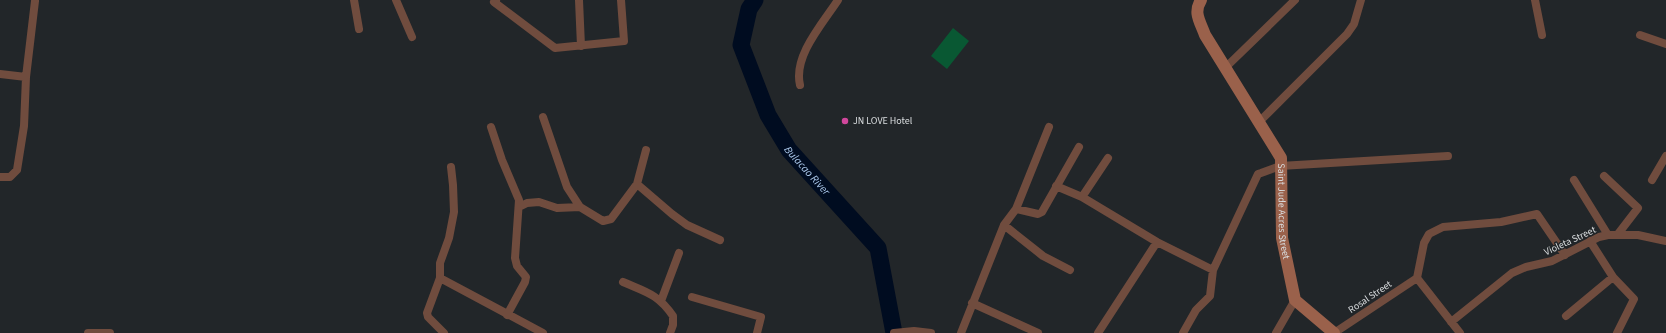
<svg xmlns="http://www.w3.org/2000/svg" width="1666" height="333" viewBox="0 0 1666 333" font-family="'Source Sans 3',sans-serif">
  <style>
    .green { fill: #095833 }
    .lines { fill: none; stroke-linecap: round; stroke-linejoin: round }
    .river { stroke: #000c20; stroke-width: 17 }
    .street { stroke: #704c3e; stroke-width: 8 }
    .secondary { stroke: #9a614b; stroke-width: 12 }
    .hotel-dot { fill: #d1479c; stroke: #222629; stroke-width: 1.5 }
    .labels { text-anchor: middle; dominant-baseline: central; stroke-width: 3; stroke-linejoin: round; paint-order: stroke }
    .poi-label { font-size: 10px; fill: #d9dcde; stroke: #222629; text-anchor: start }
    .street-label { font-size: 10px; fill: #d9dcde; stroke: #222629 }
    .water-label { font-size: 11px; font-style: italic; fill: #adcbee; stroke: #222629 }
  </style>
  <rect width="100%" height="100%" fill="#222629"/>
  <path class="green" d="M 953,28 L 969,41 L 947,69 L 931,56 Z"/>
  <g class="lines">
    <path class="river" id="s1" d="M 755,0 L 749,9 L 741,45 L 768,115 L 789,150 L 878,248 L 894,333"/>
    <path class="street" d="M 354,0 L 359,29
      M 396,0 L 412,37
      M 496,0 L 494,2 L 555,48 L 624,41 L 621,0
      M 579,0 L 581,46
      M 1535,0 L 1542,35
      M 1640,35 L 1666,44
      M 1225,68 L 1295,0
      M 0,74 L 26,77
      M 800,85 C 793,56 823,23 838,0
      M 543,117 L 567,187 L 580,207
      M 1259,122 L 1347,34 L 1354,24 L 1361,0
      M 491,127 L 502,160 L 519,200 L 515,258 L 517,266 L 526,277 L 525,282 L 507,315
      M 1604,176 L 1638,208 L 1618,234
      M 0,177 L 10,177 L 17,170 L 24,126 L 26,77 L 35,1
      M 1574,180 L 1608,235
      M 1652,180 L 1666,156
      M 637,184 L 672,214 L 687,225 L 720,240
      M 1056,186 L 1082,197 L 1157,242 L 1213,270
      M 1082,197 L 1108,158
      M 519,207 L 527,203 L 539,202 L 557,208 L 580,207 L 603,221 L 611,219 L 637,184 L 646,150
      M 1016,209 L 1038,214 L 1042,212 L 1079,147
      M 1004,225 L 1043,256 L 1070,270
      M 1590,241 L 1613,277 L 1634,299 L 1617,333
      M 440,278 L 543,333
      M 623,282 C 646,292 658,294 673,316 L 673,325 L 670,333
      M 692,297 L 761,317 L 757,333
      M 661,301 L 679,253
      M 972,303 L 1038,333
      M 1566,316 L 1613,277
      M 1451,322 L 1512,273 L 1526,267 L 1552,261 L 1599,237 L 1608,235 L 1638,235 L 1666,241
      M 88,333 L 110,333
      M 444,333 L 428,317 L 427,313 L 440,278 L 440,263 L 449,238 L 454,212 L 453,185 L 451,167
      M 894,333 L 914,331 L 931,333
      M 961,333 L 1004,225 L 1016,209 L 1049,127
      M 1098,333 L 1157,242
      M 1183,333 L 1196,310 L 1210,296 L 1213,270 L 1258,174 L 1261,173 L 1280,166 L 1448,156
      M 1276,333 L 1295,300
      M 1334,333 L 1417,278
      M 1460,333 L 1417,278 L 1424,243 L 1429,234 L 1443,227 L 1501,222 L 1537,214 L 1565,255"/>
    <path class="secondary" id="s2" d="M 1201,0 C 1193,13 1200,21 1205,35 L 1281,158 L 1282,238 L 1295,300 L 1334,333"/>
  </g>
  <circle class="hotel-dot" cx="845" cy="121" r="4"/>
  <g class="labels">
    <g class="poi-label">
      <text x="853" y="121">JN LOVE Hotel</text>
    </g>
    <g class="street-label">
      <text stroke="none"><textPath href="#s2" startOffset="235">Saint Jude Acres Street</textPath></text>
      <text transform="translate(1570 241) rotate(-25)">Violeta Street</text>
      <text transform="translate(1370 297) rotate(-34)">Rosal Street</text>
    </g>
    <g class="water-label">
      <text stroke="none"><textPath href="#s1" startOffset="191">Bulacao River</textPath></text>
    </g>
  </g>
</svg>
